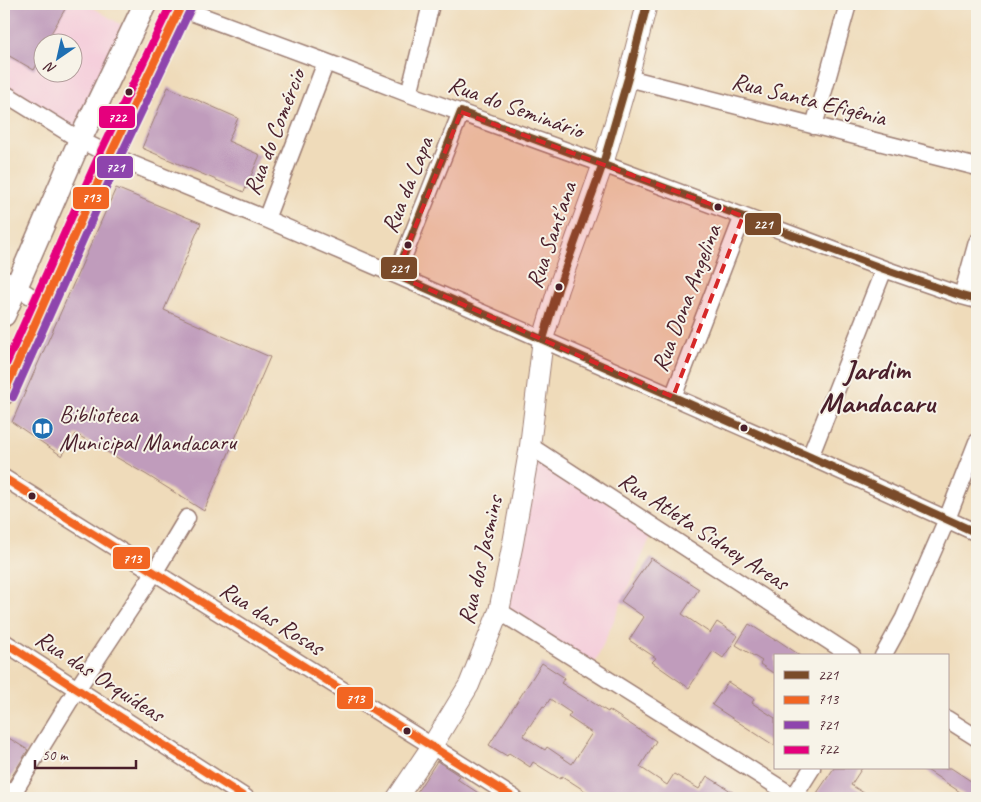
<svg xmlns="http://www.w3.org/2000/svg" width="981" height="802" viewBox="0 0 981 802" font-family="Caveat,sans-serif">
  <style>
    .built { fill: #f5cfdb; fill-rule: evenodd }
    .building { fill: #c09cbc; fill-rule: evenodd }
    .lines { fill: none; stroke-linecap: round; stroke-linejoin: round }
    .minor-casing { stroke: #9c7d72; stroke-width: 19 }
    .tertiary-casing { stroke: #9c7d72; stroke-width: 22 }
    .secondary-casing { stroke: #9c7d72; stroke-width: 25 }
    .minor { stroke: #fff; stroke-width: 16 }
    .tertiary { stroke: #fff; stroke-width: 20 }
    .secondary { stroke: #fff; stroke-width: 22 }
    .bus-1-casing { stroke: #f7f3e8; stroke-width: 11 }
    .bus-2-casing { stroke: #f7f3e8; stroke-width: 11 }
    .bus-3-casing { stroke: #f7f3e8; stroke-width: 11 }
    .bus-4-casing { stroke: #f7f3e8; stroke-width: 11 }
    .bus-1 { stroke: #7a4b2a; stroke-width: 8 }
    .bus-2 { stroke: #f26522; stroke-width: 8 }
    .bus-3 { stroke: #8e44ad; stroke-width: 8 }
    .bus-4 { stroke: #e5007d; stroke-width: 8 }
    .marked { fill: #d62828; fill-opacity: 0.2; stroke: #d62828; stroke-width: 4; stroke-dasharray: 10 6; stroke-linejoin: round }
    .bus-dot { fill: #4a1f2b; stroke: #f7f3e8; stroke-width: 2 }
    .labels { text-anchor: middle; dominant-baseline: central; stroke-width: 4; stroke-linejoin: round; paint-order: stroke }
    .street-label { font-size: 24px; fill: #4a1f2b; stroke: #f7f3e8 }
    .poi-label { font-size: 24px; fill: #4a1f2b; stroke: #f7f3e8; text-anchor: start }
    .district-label { font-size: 29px; font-weight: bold; fill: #4a1f2b; stroke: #f7f3e8 }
    .line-badge { stroke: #f7f3e8; stroke-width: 2 }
    .badge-label { font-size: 14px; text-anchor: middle; font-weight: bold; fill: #fff }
  </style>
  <rect width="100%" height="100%" fill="#f7f3e8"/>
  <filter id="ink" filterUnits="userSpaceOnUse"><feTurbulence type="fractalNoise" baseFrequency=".02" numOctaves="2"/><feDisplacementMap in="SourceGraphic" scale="10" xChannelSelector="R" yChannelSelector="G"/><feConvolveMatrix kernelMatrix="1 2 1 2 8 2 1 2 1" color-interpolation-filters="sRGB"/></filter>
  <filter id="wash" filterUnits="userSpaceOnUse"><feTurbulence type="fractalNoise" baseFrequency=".0096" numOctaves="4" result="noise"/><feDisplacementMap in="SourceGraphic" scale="20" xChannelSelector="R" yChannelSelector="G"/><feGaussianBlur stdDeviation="1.12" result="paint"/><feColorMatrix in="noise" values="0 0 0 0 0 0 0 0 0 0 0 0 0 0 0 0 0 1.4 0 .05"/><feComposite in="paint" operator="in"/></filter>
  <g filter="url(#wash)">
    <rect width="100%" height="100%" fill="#efdbba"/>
    <path class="built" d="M 4,4 L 87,4 L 132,31 L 80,140 L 4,93 ZM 42,42 L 72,42 L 72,72 L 42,72 Z
      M 530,446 L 655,527 L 592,670 L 499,611 Z"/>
    <g id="blocks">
      <path class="building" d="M 4,4 L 68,4 L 46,42 L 42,42 L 42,55 L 34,70 L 4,53 Z
        M 168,87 L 238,118 L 228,141 L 260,155 L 244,192 L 142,148 Z
        M 116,188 L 201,223 L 164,310 L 270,357 L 204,511 L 147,475 L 76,434 L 62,456 L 12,422 Z
        M 651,558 L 699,589 L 682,614 L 710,633 L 717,622 L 738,636 L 723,658 L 713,651 L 689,688 L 652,662 L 656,658 L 629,640 L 644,617 L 621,601 Z
        M 749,624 L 775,640 L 776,639 L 801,656 L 775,656 L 775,673 L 770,671 L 760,664 L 762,661 L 736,645 Z
        M 542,663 L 565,678 L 561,683 L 608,712 L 609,710 L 656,741 L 640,767 L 667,785 L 674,774 L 699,789 L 707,776 L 742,798 L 596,798 L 562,776 L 560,779 L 533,762 L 530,767 L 509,753 L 507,756 L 489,745 ZM 550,699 L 571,713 L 568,717 L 592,733 L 572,764 L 547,747 L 545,750 L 523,736 L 543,706 L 545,707 Z
        M 728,682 L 754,699 L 752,703 L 775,718 L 775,746 L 712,705 Z
        M 4,735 L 28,750 L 4,789 Z
        M 437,761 L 460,776 L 457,779 L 486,798 L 413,798 Z
        M 834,768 L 862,768 L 851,785 L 872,798 L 825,798 L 817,793 Z
        M 924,768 L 951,768 L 977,785 L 977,798 L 969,798 Z"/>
    </g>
  </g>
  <g filter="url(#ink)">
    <use href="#blocks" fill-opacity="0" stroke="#9c7d72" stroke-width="1"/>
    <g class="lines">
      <defs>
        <path id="minor" d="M 180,8 L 326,62 L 409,94 L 603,164 L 884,269 L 962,296 L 977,300
          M 628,78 L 977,167
          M 4,93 L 80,140 L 110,155 L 266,219 L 396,275 L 810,457 L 977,533
          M 409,94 L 431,4
          M 814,126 L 848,4
          M 266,219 L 326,62
          M 396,275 L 407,248 L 461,112
          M 4,279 L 43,304
          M 962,296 L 977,242
          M 673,397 L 743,216
          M 530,446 L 852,656
          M 810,457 L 884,269
          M 4,478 L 432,746 L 514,798
          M 499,611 L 796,798
          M 4,642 L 246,798
          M 883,656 L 904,618 L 947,519 L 977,442
          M 947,719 L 977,738
          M 10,798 L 77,689 L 154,573 L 187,518
          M 793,798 L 812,768"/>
        <path id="tertiary" d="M 397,798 L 432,746 L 469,685 L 499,611 L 513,543 L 530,446 L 543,339 L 558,289 L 603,164 L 628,78 L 647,4"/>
        <path id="secondary" d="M 4,315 L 80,140 L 145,4
          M 4,393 L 110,155 L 182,4"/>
      </defs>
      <use href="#minor" class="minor-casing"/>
      <use href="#tertiary" class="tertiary-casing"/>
      <use href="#secondary" class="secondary-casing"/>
      <use href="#minor" class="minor"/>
      <use href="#tertiary" class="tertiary"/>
      <use href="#secondary" class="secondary"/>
      <defs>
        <path id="bus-1" d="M 977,300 L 962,296 L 884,269 L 461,112 L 396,275 L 810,457 L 977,533
          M 543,339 L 558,289 L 603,164 L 628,78 L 647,4"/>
        <path id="bus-2" d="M 4,393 L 110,155 L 182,4
          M 4,478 L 514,798
          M 4,642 L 246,798"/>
        <path id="bus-3" d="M 13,397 L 119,159 L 191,8"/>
        <path id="bus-4" d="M 4,369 L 101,151 L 171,4"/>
      </defs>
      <use href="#bus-1" class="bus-1-casing"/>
      <use href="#bus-2" class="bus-2-casing"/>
      <use href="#bus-3" class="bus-3-casing"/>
      <use href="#bus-4" class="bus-4-casing"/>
      <use href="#bus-1" class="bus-1"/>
      <use href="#bus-2" class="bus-2"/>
      <use href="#bus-3" class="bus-3"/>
      <use href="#bus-4" class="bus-4"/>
    </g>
  </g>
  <path class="marked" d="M 461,112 L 743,216 L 673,397 L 396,275 Z"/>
  <defs>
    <symbol id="library-disc" viewBox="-11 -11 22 22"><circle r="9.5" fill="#1f6fb2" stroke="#f7f3e8"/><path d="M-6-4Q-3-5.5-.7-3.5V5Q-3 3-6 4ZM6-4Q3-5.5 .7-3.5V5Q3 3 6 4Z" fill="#fff"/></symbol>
  </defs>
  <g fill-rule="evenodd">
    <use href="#library-disc" x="30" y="416" width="25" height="25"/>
  </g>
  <g class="bus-dot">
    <circle cx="129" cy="92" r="4.5"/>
    <circle cx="718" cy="207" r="4.5"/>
    <circle cx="408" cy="245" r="4.5"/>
    <circle cx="559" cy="287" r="4.5"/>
    <circle cx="744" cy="428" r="4.5"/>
    <circle cx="32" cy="496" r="4.5"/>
    <circle cx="407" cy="731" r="4.5"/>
  </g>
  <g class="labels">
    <g class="street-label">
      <text transform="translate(809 99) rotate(14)">Rua Santa Efigênia</text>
      <text transform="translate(516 107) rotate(20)">Rua do Seminário</text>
      <text transform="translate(274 132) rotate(-69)">Rua do Comércio</text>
      <text transform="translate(407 185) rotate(-68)">Rua da Lapa</text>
      <text transform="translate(551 235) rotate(-71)">Rua Sant'ana</text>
      <text transform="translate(686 298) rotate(-69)">Rua Dona Angelina</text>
      <text transform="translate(704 531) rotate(33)">Rua Atleta Sidney Areas</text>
      <text transform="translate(480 560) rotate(-77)">Rua dos Jasmins</text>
      <text transform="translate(272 618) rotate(32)">Rua das Rosas</text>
      <text transform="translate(100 676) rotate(33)">Rua das Orquídeas</text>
    </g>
    <g class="poi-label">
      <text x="59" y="414">Biblioteca<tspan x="59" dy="28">Municipal Mandacaru</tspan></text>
    </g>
    <g class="district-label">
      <text x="877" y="369">Jardim<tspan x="877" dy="33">Mandacaru</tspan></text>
    </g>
  </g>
  <g class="line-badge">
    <rect x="98" y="105" width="38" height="24" rx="5" fill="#e5007d"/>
    <rect x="96" y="155" width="38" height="24" rx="5" fill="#8e44ad"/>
    <rect x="72" y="186" width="38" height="24" rx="5" fill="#f26522"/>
    <rect x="744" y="212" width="38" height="24" rx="5" fill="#7a4b2a"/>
    <rect x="380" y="256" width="38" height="24" rx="5" fill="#7a4b2a"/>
    <rect x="112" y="546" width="39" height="24" rx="5" fill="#f26522"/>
    <rect x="336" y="686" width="38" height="24" rx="5" fill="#f26522"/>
  </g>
  <g class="badge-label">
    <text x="117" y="122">722</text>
    <text x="115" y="172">721</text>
    <text x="91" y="202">713</text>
    <text x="763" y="229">221</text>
    <text x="399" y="273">221</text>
    <text x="132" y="563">713</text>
    <text x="355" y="703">713</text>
  </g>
  <rect width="981" height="802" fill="none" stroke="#f7f3e8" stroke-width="20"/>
  <rect x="774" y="654" width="175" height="115" fill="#f7f3e8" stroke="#b29e9c"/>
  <rect x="784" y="671" width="25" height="8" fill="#7a4b2a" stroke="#b29e9c"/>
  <text x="818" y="680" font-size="15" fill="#4a1f2b">221</text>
  <rect x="784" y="696" width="25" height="8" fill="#f26522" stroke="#b29e9c"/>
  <text x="818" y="704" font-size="15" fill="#4a1f2b">713</text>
  <rect x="784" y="721" width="25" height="8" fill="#8e44ad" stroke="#b29e9c"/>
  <text x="818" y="730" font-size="15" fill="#4a1f2b">721</text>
  <rect x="784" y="746" width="25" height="8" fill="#e5007d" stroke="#b29e9c"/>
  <text x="818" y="754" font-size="15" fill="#4a1f2b">722</text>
  <g transform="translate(58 58) rotate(214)"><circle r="24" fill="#f7f3e8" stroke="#b29e9c"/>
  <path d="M0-4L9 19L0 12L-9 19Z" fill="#1f6fb2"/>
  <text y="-8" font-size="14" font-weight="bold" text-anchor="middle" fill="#4a1f2b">N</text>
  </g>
  <path d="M35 760v8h101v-8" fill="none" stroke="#4a1f2b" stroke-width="2.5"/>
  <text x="42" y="760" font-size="15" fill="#4a1f2b" stroke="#f7f3e8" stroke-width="4" paint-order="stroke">50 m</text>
</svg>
